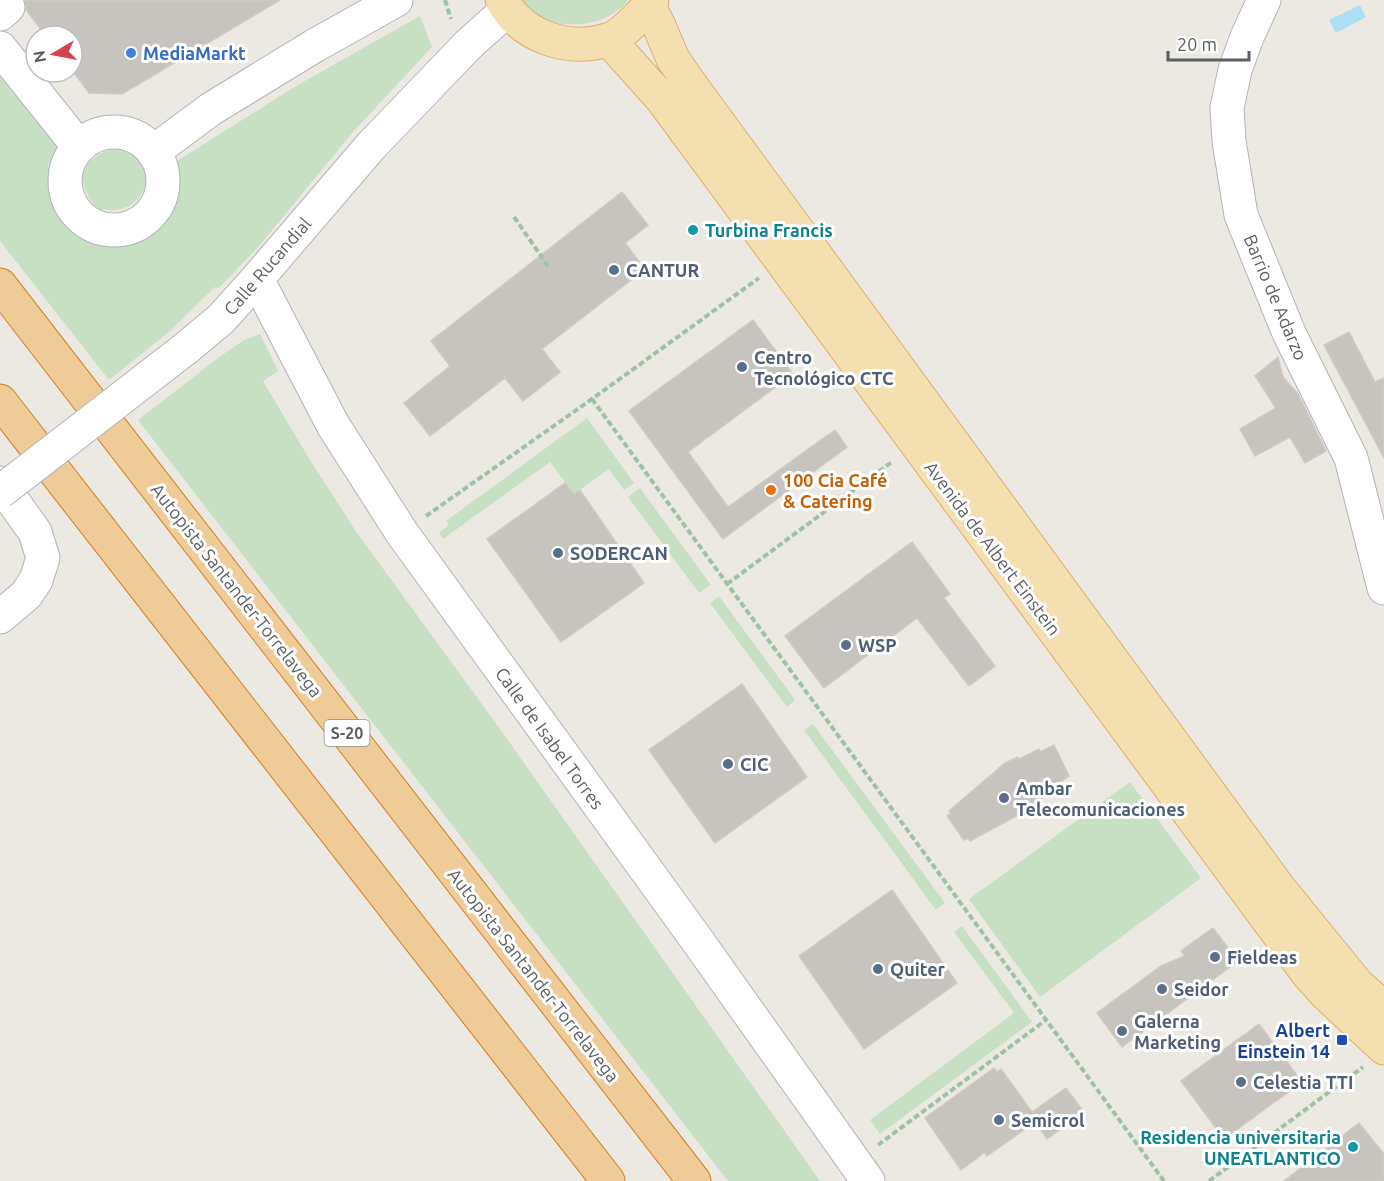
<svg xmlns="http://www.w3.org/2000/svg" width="1384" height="1181" viewBox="0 0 1384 1181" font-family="Ubuntu,sans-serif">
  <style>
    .green { fill: #c7e0c3 }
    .water { fill: #abdff4 }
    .building { fill: #c7c4c0; stroke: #d0c9c2; stroke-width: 1.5 }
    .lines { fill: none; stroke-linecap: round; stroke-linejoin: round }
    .minor-casing { stroke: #b0b4b7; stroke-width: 35 }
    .major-casing { stroke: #dfac69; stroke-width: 35 }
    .highway-casing { stroke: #d27e1d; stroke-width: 35 }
    .path { stroke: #9ec2a3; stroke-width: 4; stroke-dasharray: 6 3; stroke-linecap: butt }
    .minor { stroke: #fff; stroke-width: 33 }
    .major { stroke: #f4dfb0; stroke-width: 33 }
    .highway { stroke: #efcb97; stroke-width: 33 }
    .minor-bridge-casing { stroke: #b0b4b7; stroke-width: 35; stroke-linecap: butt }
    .minor-bridge { stroke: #fff; stroke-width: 33 }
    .shop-dot { fill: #3f7fe0; stroke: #fff; stroke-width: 2 }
    .culture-dot { fill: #0f9aa8; stroke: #fff; stroke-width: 2 }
    .service-dot { fill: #5c6f8a; stroke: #fff; stroke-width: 2 }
    .food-dot { fill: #e8710a; stroke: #fff; stroke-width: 2 }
    .transit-dot { fill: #1a4fb4; stroke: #fff; stroke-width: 2 }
    .labels { text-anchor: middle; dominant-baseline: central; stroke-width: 6; stroke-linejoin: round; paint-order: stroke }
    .shield { fill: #fff; stroke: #8c8f91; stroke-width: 1.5 }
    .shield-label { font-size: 16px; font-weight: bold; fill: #5b5f62 }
    .shop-label { font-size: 18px; font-weight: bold; fill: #366cbe; stroke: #fff; text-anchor: start }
    .culture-label { font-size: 18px; font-weight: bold; fill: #0d838f; stroke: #fff; text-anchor: start }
    .street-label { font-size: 18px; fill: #5b5f62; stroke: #fff }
    .service-label { font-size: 18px; font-weight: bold; fill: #4e5e75; stroke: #fff; text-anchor: start }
    .food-label { font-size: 18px; font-weight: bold; fill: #c56008; stroke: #fff; text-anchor: start }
    .transit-label { font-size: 18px; font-weight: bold; fill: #164399; stroke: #fff; text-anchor: end }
  </style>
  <rect width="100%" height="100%" fill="#ece9e3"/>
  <path class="green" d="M 522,0 L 628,0 C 612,24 568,31 543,18 C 535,14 528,7 522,0 Z
    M 420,16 L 432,47 L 352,133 L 260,245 L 219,288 L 215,287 L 169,332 L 109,380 L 0,241 L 0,64 L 66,156 L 59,169 L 57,181 L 59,196 L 69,218 L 76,226 L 110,241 L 128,238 L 141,233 L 153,224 L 166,210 L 169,199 L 169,169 L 172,164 L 296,86 Z
    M 109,150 C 125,150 137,152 143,168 C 145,174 147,180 145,186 C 140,202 126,211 110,210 C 107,209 103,210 100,209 C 95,206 90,200 88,195 C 75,173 87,158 109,150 Z
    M 260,334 L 278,371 L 263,381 L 307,455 L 357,533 L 495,722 L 820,1181 L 728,1181 L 138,420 L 222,355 L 244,340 Z
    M 587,418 L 634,483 L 624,490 L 609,469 L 574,494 L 550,462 L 443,539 L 439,533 L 449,525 L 446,521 Z
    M 640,488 L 711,585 L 699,593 L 628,497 Z
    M 719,596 L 795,700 L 787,707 L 710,603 Z
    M 813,724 L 945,903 L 936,910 L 804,730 Z
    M 1130,782 L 1201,878 L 1040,997 L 969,899 Z
    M 962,926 L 1032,1022 L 880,1134 L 870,1120 L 1014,1013 L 954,932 Z"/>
  <path class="water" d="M 1360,5 L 1366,17 L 1336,33 L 1329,20 Z"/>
  <path class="building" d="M 25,0 L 280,0 L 122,94 L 89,93 L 72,70 L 72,36 L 46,36 L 26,10 L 26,4 Z
    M 622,192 L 648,225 L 625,243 L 645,269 L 542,349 L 560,372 L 523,401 L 505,378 L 430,436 L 404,403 L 450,366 L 431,341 Z
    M 753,320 L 793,374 L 688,452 L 728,507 L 835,430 L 847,447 L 723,539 L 629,411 Z
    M 1349,332 L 1375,382 L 1384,378 L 1384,458 L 1324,345 Z
    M 1278,357 L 1283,377 L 1298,394 L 1326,451 L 1305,463 L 1290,437 L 1255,456 L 1240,429 L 1276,408 L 1255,376 Z
    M 565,483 L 574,494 L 580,490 L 644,583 L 561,642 L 487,539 Z
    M 912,542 L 950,594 L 944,598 L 995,666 L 969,686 L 917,618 L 824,688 L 785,636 Z
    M 742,684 L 807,777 L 715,843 L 649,750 Z
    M 1054,745 L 1069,776 L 1056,785 L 1057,788 L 1020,814 L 970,841 L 968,838 L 964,840 L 947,816 L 951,813 L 949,811 L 1005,763 L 1018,757 L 1019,759 L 1039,749 L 1040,752 Z
    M 892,890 L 957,983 L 864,1049 L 799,956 Z
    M 1213,928 L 1238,961 L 1122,1047 L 1097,1013 L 1161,966 L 1185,956 L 1181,951 Z
    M 1259,1024 L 1302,1082 L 1224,1139 L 1181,1081 Z
    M 994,1068 L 997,1072 L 1001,1069 L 1032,1112 L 1066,1088 L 1084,1112 L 1047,1139 L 1035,1122 L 987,1156 L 985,1152 L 961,1170 L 925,1118 Z
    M 1359,1123 L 1384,1154 L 1384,1181 L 1284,1181 Z"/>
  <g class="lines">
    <defs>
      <path id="minor" d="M 1264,0 L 1247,37 L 1235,70 L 1227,108 L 1229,141 L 1241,215 L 1289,333 L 1351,458 L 1384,588
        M 0,14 L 8,7
        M 0,48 L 79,147
        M65 181a49 49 0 1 1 98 0a49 49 0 1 1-98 0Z
        M 153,152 L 211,109 L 314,46 L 396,0
        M 257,279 L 333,425 L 402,533 L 697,940 L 868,1181
        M 185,349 L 221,319 L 257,279 L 371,146 L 469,44 L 507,10
        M 0,483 L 35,532 L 43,558 L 36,580 L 26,595 L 0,617"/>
      <path id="major" d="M 502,0 C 522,37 568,52 607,40 C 619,37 629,26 637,18 C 643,12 649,7 652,0
        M 649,6 L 659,26 L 673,59 L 688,81 L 1279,888 L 1357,984 L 1384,1008
        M 609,40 L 662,99 L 1308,974 L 1326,994 L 1384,1048"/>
      <path id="highway" d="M 0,285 L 694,1181
        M 0,401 L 608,1181"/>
    </defs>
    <use href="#minor" class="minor-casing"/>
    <use href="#major" class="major-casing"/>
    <use href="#highway" class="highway-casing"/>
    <path class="path" d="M 445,0 L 451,19
      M 514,217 L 548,266
      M 592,399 L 1164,1181
      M 426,516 L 592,399 L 759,278
      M 727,584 L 893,461
      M 878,1145 L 1046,1020
      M 1209,1181 L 1363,1067"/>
    <use href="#minor" class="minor"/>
    <use href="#major" class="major"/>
    <use href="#highway" class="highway"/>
    <defs>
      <path id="minor-bridge" d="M 0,492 L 185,349"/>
    </defs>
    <use href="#minor-bridge" class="minor-bridge-casing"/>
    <use href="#minor-bridge" class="minor-bridge"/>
  </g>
  <circle class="shop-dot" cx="131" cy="53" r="6"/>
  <g class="culture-dot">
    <circle cx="693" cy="230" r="6"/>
    <circle cx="1353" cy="1147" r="6"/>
  </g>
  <g class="service-dot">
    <circle cx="614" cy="270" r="6"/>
    <circle cx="742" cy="367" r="6"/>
    <circle cx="558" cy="553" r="6"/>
    <circle cx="846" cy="645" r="6"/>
    <circle cx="728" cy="764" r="6"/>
    <circle cx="1004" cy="798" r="6"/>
    <circle cx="1215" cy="957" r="6"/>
    <circle cx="878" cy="969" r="6"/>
    <circle cx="1162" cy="989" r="6"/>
    <circle cx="1122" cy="1031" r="6"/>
    <circle cx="1241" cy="1082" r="6"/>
    <circle cx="999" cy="1120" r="6"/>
  </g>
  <circle class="food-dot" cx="771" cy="490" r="6"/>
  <rect class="transit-dot" x="1336" y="1034" width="12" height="12" rx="3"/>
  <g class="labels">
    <rect class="shield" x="324.5" y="720" width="45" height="26" rx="4.5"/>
    <g class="shield-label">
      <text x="347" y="733">S-20</text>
    </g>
    <g class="shop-label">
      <text x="143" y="53">MediaMarkt</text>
    </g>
    <g class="culture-label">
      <text x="705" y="230">Turbina Francis</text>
      <text x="1341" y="1137" text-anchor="end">Residencia universitaria<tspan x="1341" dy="21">UNEATLANTICO</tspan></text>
    </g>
    <g class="street-label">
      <text transform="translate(267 266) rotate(-49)">Calle Rucandial</text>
      <text transform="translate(1276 297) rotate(67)">Barrio de Adarzo</text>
      <text transform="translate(993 548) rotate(53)">Avenida de Albert Einstein</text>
      <text transform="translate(237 590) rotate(52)">Autopista Santander-Torrelavega</text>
      <text transform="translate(550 738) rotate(54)">Calle de Isabel Torres</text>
      <text transform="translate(534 975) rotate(52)">Autopista Santander-Torrelavega</text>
    </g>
    <g class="service-label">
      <text x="626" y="270">CANTUR</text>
      <text x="754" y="357">Centro<tspan x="754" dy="21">Tecnológico CTC</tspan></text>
      <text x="570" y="553">SODERCAN</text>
      <text x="858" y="645">WSP</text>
      <text x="740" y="764">CIC</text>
      <text x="1016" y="788">Ambar<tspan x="1016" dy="21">Telecomunicaciones</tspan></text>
      <text x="1227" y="957">Fieldeas</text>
      <text x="890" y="969">Quiter</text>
      <text x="1174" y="989">Seidor</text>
      <text x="1134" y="1021">Galerna<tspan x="1134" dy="21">Marketing</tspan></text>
      <text x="1253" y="1082">Celestia TTI</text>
      <text x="1011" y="1120">Semicrol</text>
    </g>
    <g class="food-label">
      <text x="783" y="480">100 Cia Café<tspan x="783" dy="21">&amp; Catering</tspan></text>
    </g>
    <g class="transit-label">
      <text x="1330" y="1030">Albert<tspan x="1330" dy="21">Einstein 14</tspan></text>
    </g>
  </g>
  <g transform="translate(54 54) rotate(260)"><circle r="28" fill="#ffffff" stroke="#bdbfc0" stroke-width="1.5"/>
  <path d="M0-4.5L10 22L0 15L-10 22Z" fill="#d2434d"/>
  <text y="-9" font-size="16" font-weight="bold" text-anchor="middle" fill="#5b5f62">N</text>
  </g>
  <path d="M1168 51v9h81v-9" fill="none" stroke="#5b5f62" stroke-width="3"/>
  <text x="1177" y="51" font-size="18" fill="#5b5f62" stroke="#ffffff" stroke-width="4.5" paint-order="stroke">20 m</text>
</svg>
